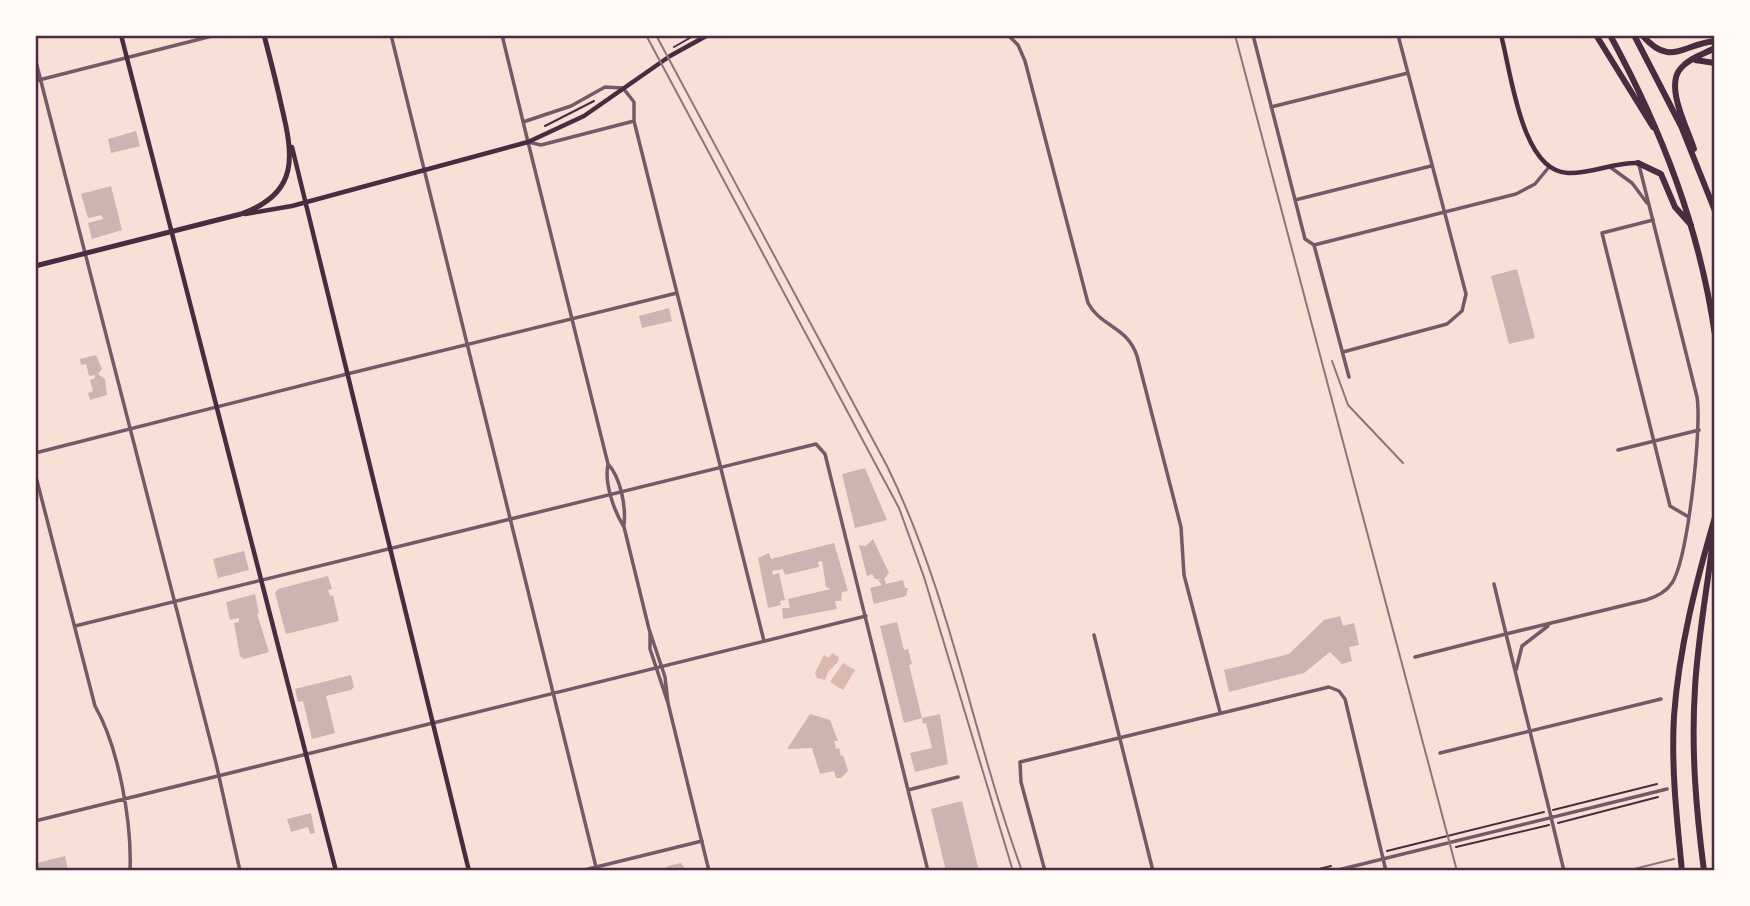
<svg xmlns="http://www.w3.org/2000/svg" width="1750" height="906" viewBox="0 0 1750 906" font-family="Lato,sans-serif">
  <style>
    .water { fill: #dcb8b0 }
    .building { fill: #ccb4b1 }
    .lines { fill: none; stroke-linecap: round; stroke-linejoin: round }
    .path { stroke: #4a2c40; stroke-width: 2 }
    .minor { stroke: #755966; stroke-width: 3.5 }
    .tertiary { stroke: #755966; stroke-width: 3.5 }
    .secondary { stroke: #4a2c40; stroke-width: 4.5 }
    .primary { stroke: #4a2c40; stroke-width: 5 }
    .motorway { stroke: #4a2c40; stroke-width: 6 }
    .tram { stroke: #8f747c; stroke-width: 2 }
    .rail { stroke: #8f747c; stroke-width: 2 }
    .neatline { fill: none; stroke: #4a2c40; stroke-width: 2.5 }
  </style>
  <rect width="100%" height="100%" fill="#f7e1d7"/>
  <path class="water" d="M 832,653 L 839,657 L 838,662 L 828,672 L 825,680 L 817,678 L 815,673 L 824,655 L 829,658 Z
    M 843,663 L 855,670 L 843,690 L 830,682 Z"/>
  <path class="building" d="M 136,131 L 140,146 L 111,153 L 108,139 Z
    M 111,186 L 122,230 L 92,239 L 88,223 L 103,219 L 102,215 L 88,218 L 81,194 Z
    M 1517,269 L 1535,338 L 1509,344 L 1491,276 Z
    M 669,308 L 672,321 L 642,328 L 639,316 Z
    M 96,355 L 102,369 L 98,374 L 105,379 L 107,395 L 90,400 L 88,393 L 93,391 L 90,380 L 95,378 L 95,375 L 89,376 L 86,364 L 81,365 L 80,359 Z
    M 865,468 L 887,520 L 855,528 L 842,474 Z
    M 873,539 L 889,573 L 884,579 L 886,584 L 903,580 L 905,588 L 908,588 L 906,596 L 874,604 L 870,588 L 882,585 L 878,580 L 881,579 L 875,579 L 872,574 L 867,576 L 859,545 L 866,546 Z
    M 834,543 L 848,591 L 842,592 L 841,601 L 835,601 L 837,609 L 783,619 L 782,608 L 790,608 L 788,599 L 831,589 L 826,587 L 822,561 L 818,562 L 819,567 L 785,575 L 783,569 L 772,571 L 773,575 L 779,573 L 785,600 L 780,601 L 781,605 L 768,608 L 758,558 L 769,553 L 771,559 Z
    M 244,551 L 249,570 L 218,578 L 213,559 Z
    M 328,576 L 332,589 L 328,590 L 330,596 L 333,595 L 339,621 L 286,634 L 275,593 L 278,589 Z
    M 255,594 L 259,613 L 257,614 L 269,652 L 244,659 L 240,656 L 234,623 L 239,622 L 239,618 L 230,620 L 226,602 Z
    M 1340,616 L 1343,626 L 1354,623 L 1359,645 L 1349,647 L 1352,661 L 1342,664 L 1330,652 L 1304,673 L 1229,692 L 1224,670 L 1289,654 L 1324,620 Z
    M 897,622 L 904,650 L 908,649 L 912,664 L 909,665 L 922,718 L 904,723 L 880,626 Z
    M 351,675 L 354,687 L 351,690 L 326,696 L 335,733 L 312,739 L 303,701 L 298,702 L 295,689 Z
    M 810,714 L 830,720 L 838,741 L 834,741 L 836,749 L 839,748 L 841,756 L 843,755 L 848,771 L 841,778 L 836,778 L 834,771 L 820,774 L 812,748 L 787,749 Z
    M 940,714 L 948,764 L 915,772 L 910,753 L 932,748 L 926,723 L 923,724 L 922,718 Z
    M 962,801 L 979,871 L 946,871 L 931,809 Z
    M 311,813 L 315,833 L 310,834 L 308,827 L 291,832 L 287,819 Z
    M 65,856 L 68,871 L 35,871 L 37,863 Z
    M 681,863 L 687,871 L 663,871 L 668,866 Z"/>
  <g class="lines">
    <path class="path" d="M 674,47 L 695,35
      M 545,126 L 594,101
      M 1553,810 L 1657,784
      M 1558,823 L 1658,797
      M 1456,847 L 1549,825
      M 1387,851 L 1544,812
      M 1311,871 L 1331,866"/>
    <path class="minor" d="M 391,35 L 597,871
      M 502,35 L 528,142 L 541,145 L 634,121
      M 1008,35 L 1018,45 L 1025,61 L 1088,303 C 1101,327 1127,326 1137,356 L 1181,527 L 1184,575 L 1220,712
      M 1253,35 L 1305,239 L 1314,245 L 1349,377
      M 35,58 L 216,763 L 240,871
      M 1271,107 L 1408,73
      M 523,122 L 571,106 L 605,87 L 623,88 L 634,102 L 634,121 L 764,641
      M 1295,200 L 1431,166
      M 1653,220 L 1602,233 L 1670,506 L 1687,516
      M 1314,245 L 1516,194 L 1535,184 L 1549,167
      M 1343,352 L 1447,324 L 1462,311 L 1466,294 L 1398,35
      M 347,374 L 677,293
      M 1618,450 L 1699,430
      M 75,626 L 816,444 L 825,454 L 928,871
      M 1094,635 L 1153,871
      M 1415,657 L 1506,634 L 1494,584
      M 433,723 L 866,616
      M 1440,753 L 1661,699
      M 908,790 L 958,777
      M 1551,817 L 1564,871
      M 580,871 L 702,841
      M 1045,871 L 1021,782 L 1020,762 L 1329,687 L 1339,691 L 1345,699 L 1386,871"/>
    <path class="tertiary" d="M 35,81 L 216,35
      M 528,142 L 608,464 C 604,483 614,511 624,527 L 649,629 L 665,677 L 668,703
      M 1610,167 L 1632,183 L 1647,203
      M 35,453 L 347,374
      M 608,464 C 621,478 626,507 624,525
      M 35,473 L 95,706 C 119,748 132,823 130,871
      M 650,632 L 650,649 L 668,703 L 709,871
      M 1516,670 L 1522,646 L 1548,626
      M 1551,817 L 1506,634 L 1646,600 C 1656,597 1666,592 1672,583 C 1688,558 1702,428 1697,397 L 1639,165
      M 35,821 L 433,723
      M 1334,871 L 1667,789"/>
    <path class="secondary" d="M 121,35 L 336,871
      M 1501,35 C 1511,71 1521,172 1568,173 C 1592,174 1614,162 1638,163
      M 292,147 L 469,871
      M 245,214 L 292,206 L 528,142 L 584,116 L 670,56 L 708,35"/>
    <path class="primary" d="M 35,266 L 241,214 C 301,193 293,154 281,104 C 276,81 270,58 264,35"/>
    <path class="motorway" d="M 1596,35 L 1653,127
      M 1610,35 C 1662,131 1699,226 1715,335
      M 1634,35 L 1681,126 L 1715,211
      M 1642,35 C 1670,68 1683,44 1715,41
      M 1695,60 L 1715,63
      M 1694,149 C 1688,129 1664,86 1681,68 C 1689,58 1704,54 1715,48
      M 1638,163 L 1661,174 L 1675,207 L 1691,225
      M 1682,871 C 1677,820 1671,768 1674,716 C 1679,648 1696,582 1715,517
      M 1704,871 C 1696,809 1691,750 1695,688 C 1698,635 1708,584 1714,532"/>
    <path class="tram" d="M 646,35 L 899,508 L 924,577 L 1013,871
      M 1626,871 L 1674,859"/>
    <path class="rail" d="M 656,35 L 887,466 C 950,594 973,737 1022,871
      M 1235,35 L 1457,871
      M 1332,361 L 1348,405 L 1403,463
      M 1670,871 L 1675,870"/>
  </g>
  <rect width="1750" height="906" fill="none" stroke="#fffaf5" stroke-width="74"/>
  <rect x="37" y="37" width="1676" height="832" class="neatline"/>
</svg>
